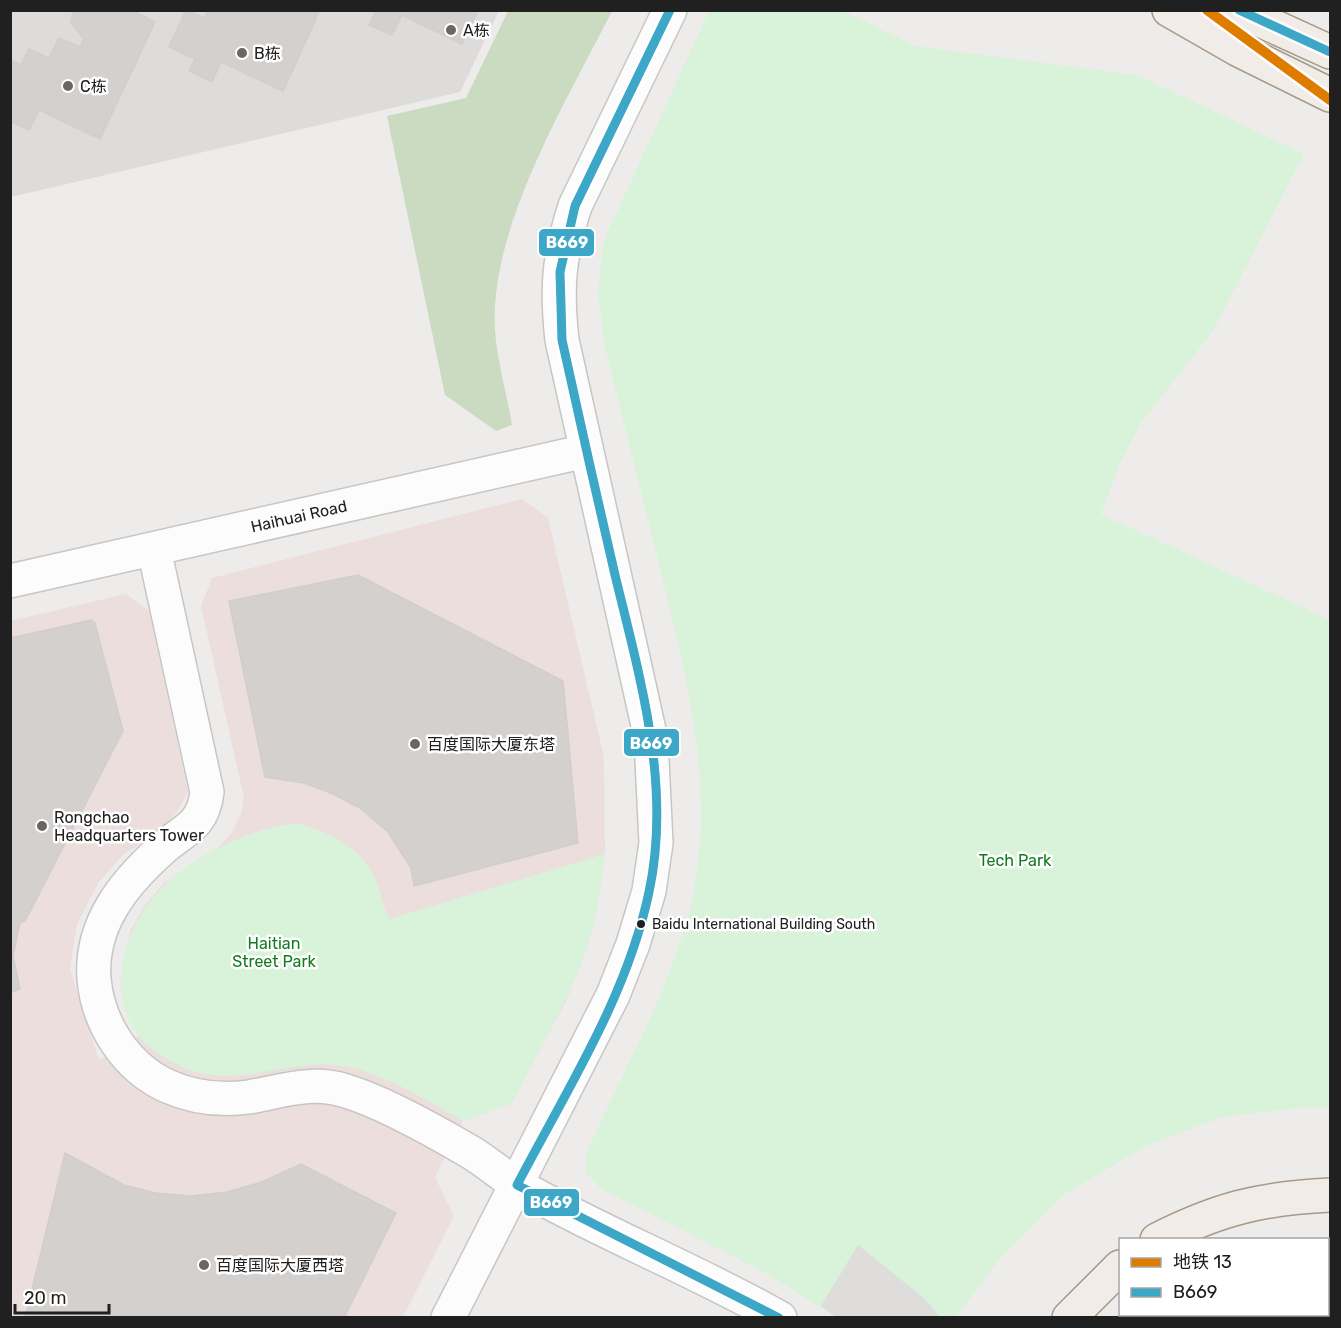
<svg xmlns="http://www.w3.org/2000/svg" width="1341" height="1328" viewBox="0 0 1341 1328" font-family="Rubik,'Noto Sans SC',sans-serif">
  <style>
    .residential { fill: #dddcdb }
    .commercial { fill: #ebdedc }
    .forest { fill: #cadbc1 }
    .park { fill: #d9f2da }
    .parking { fill: #dedddc }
    .building { fill: #d3d0ce; stroke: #d1cecb; stroke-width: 1.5 }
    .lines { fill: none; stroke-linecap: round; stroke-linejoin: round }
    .minor-casing { stroke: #c7c6c5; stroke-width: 36 }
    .major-casing { stroke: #a49a87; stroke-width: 36 }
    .minor { stroke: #fcfcfc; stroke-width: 33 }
    .major { stroke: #f1ece7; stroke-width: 33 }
    .bus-1-casing { stroke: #fff; stroke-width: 14 }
    .bus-1 { stroke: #3ca7c7; stroke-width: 9 }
    .metro-1-casing { stroke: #fff; stroke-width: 15 }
    .metro-1 { stroke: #de7c00; stroke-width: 10 }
    .poi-dot { fill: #686767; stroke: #fff; stroke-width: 2 }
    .bus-dot { fill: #202020; stroke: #fff; stroke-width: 2 }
    .labels { text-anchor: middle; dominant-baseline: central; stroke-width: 5; stroke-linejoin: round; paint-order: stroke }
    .bus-label { font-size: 14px; fill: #202020; stroke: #fff; text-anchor: start }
    .poi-label { font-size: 16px; fill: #202020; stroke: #fff; text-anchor: start }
    .street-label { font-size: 16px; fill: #202020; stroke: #fff }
    .park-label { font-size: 16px; fill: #127b1c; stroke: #fff }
    .line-badge { stroke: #fff; stroke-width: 2 }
    .badge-label { font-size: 16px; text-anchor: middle; font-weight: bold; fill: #fff }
  </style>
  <rect width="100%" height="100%" fill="#eeecea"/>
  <path class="residential" d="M 10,11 L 499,11 L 460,92 L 11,197 Z"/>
  <path class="commercial" d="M 522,499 L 548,518 L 604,757 L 605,854 L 599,897 L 587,948 L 566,1001 L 511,1104 L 463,1121 L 435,1177 L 454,1216 L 403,1317 L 11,1317 L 10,621 L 126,594 L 149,611 L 188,792 L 177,812 L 157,833 L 124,854 L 99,882 L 77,924 L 70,969 L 99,1060 L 138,1036 L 126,1011 L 120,986 L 130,931 L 144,906 L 164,883 L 217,849 L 231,834 L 241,814 L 244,798 L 201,606 L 212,578 Z"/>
  <path class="forest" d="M 508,11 L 612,11 C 567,101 489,227 495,330 C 497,361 507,394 512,425 L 496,431 L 445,395 L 387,116 L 466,98 Z
    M 1328,1309 L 1330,1309 L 1330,1317 L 1219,1317 L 1232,1314 L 1328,1314 Z"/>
  <path class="park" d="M 709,11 L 844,11 L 915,46 L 1137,75 L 1304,154 L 1213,331 L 1141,423 L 1120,463 L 1101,514 L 1330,620 L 1330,1108 L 1307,1107 L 1223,1117 L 1146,1146 L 1065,1194 L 998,1261 L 956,1317 L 836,1317 L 762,1271 L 601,1189 L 586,1172 L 586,1154 C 623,1070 669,994 691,904 C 717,792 687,681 661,572 C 642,496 623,419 604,343 L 598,290 L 604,240 Z
    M 296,823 C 328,832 356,844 373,874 C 380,888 383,905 389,919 L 605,854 C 601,886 597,919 586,950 C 567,1004 538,1053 511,1104 L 463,1121 C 428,1101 392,1078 353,1068 C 286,1052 234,1100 167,1059 C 157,1053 147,1046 139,1037 C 124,1018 119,992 122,969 C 132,884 219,835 296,823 Z"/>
  <path class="parking" d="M 858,1245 L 925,1299 L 940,1317 L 836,1317 L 821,1306 Z"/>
  <path class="building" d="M 73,10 L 131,10 L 155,22 L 100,139 L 39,110 L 29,130 L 10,121 L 10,60 L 21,65 L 29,49 L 49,58 L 59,38 L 80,47 L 84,39 L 71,23 Z
    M 186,10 L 204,18 L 208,10 L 320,10 L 283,91 L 221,62 L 212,82 L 189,71 L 195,59 L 169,47 Z
    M 371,10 L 478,10 L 462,44 L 402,15 L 392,35 L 369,25 L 375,12 Z
    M 358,575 L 563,681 L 578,843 L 414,886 L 411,868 L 388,832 L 360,808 L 331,793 L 304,783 L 265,777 L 229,601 Z
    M 91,620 L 95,623 L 123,731 L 25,921 L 20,922 L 13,956 L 20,989 L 10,993 L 10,638 Z
    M 65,1153 L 124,1185 L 155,1193 L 190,1196 L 227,1192 L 262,1182 L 301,1164 L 396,1213 L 344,1318 L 25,1318 Z"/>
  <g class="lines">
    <defs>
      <g id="minor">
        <path d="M 154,549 L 207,792 C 203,827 184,829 161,850 C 123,884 90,925 94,979 C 98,1024 126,1067 167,1086 C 192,1097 221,1101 249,1097 C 283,1091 312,1080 346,1091 C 383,1102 438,1133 472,1153 C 488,1163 503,1176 519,1186 C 604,1234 695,1270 780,1318"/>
        <path id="s1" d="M 10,581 L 586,451"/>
        <path d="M 448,1318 L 613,995 L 633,944 L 649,891 L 656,843 L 651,739 L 562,340 C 556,287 559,256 575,206 L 670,10"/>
      </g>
      <path id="major" d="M 1169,10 L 1237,49 L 1330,95
        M 1238,10 L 1330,52
        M 1157,1240 C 1218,1209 1262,1198 1330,1195
        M 1328,1277 L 1330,1277
        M 1069,1318 L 1120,1267
        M 1139,1318 L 1144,1314"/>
    </defs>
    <use href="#minor" class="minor-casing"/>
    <use href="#major" class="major-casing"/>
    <use href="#minor" class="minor"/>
    <use href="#major" class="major"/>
    <defs>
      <path id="bus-1" d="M 670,10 L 575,206 L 560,272 L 562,340 C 579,418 597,497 615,575 C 640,678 672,786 649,892 C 627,997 566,1091 517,1185 L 779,1318
        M 1239,10 L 1330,52"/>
    </defs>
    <use href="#bus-1" class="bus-1-casing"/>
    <use href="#bus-1" class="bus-1"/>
    <defs>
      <path id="metro-1" d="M 1207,10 L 1330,100"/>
    </defs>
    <use href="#metro-1" class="metro-1-casing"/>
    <use href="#metro-1" class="metro-1"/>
  </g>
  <g class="poi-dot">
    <circle cx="451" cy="30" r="6"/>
    <circle cx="242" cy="53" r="6"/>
    <circle cx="68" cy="86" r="6"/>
    <circle cx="415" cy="744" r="6"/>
    <circle cx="42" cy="826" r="6"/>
    <circle cx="204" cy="1265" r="6"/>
  </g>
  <circle class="bus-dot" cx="641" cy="924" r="5"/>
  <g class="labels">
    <g class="bus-label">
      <text x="652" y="924">Baidu International Building South</text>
    </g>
    <g class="poi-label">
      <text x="463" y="30">A栋</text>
      <text x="254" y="53">B栋</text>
      <text x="80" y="86">C栋</text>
      <text x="427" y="744">百度国际大厦东塔</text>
      <text x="54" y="817">Rongchao<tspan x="54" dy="18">Headquarters Tower</tspan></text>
      <text x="216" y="1265">百度国际大厦西塔</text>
    </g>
    <g class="street-label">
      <text stroke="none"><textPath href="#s1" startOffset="296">Haihuai Road</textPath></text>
    </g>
    <g class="park-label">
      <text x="1015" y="860">Tech Park</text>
      <text x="274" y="943">Haitian<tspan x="274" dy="18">Street Park</tspan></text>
    </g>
  </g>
  <g class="line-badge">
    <rect x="538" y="228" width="57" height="29" rx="6" fill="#3ca7c7"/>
    <rect x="623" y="728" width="57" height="29" rx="6" fill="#3ca7c7"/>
    <rect x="523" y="1188" width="57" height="29" rx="6" fill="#3ca7c7"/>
  </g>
  <g class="badge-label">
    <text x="567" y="248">B669</text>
    <text x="651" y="749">B669</text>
    <text x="551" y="1208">B669</text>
  </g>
  <rect width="1341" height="1328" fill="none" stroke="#202020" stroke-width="24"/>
  <rect x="1119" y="1238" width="210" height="78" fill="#ffffff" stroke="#a6a6a6" stroke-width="1.5"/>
  <rect x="1131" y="1258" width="30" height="9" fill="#de7c00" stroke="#a6a6a6" stroke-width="1.5"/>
  <text x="1173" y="1268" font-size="18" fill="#202020">地铁 13</text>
  <rect x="1131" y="1288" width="30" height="9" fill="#3ca7c7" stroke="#a6a6a6" stroke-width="1.5"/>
  <text x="1173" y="1298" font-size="18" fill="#202020">B669</text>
  <path d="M15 1304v9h94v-9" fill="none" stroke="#202020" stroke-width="3"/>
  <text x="24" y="1304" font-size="18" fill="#202020" stroke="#ffffff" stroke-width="4.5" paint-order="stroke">20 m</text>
</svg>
